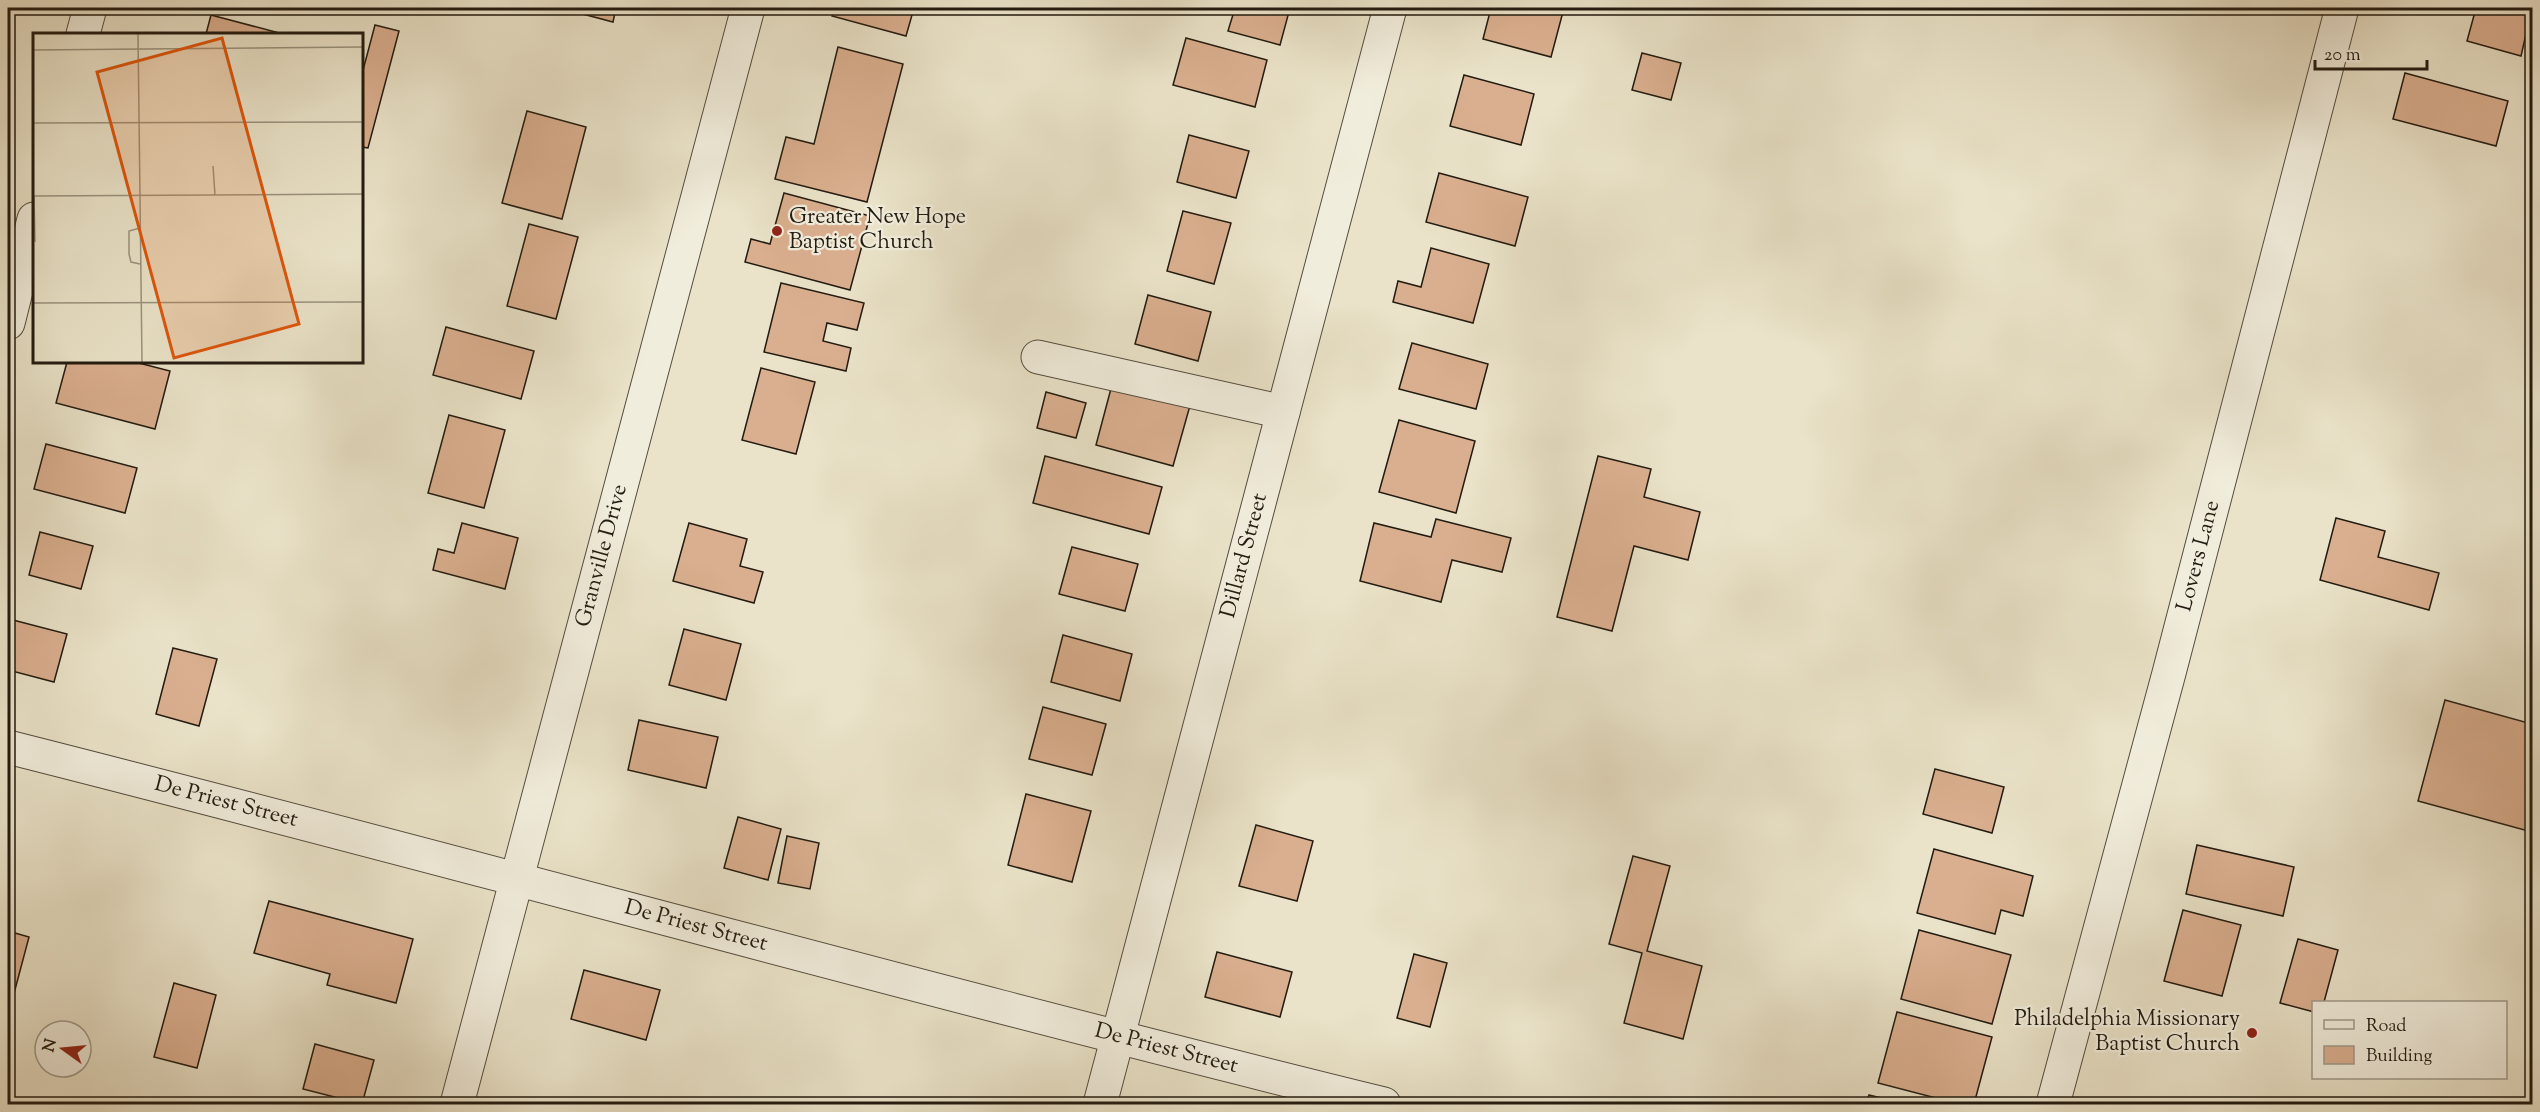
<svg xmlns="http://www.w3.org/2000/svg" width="2540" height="1112" viewBox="0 0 2540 1112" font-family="'Sorts Mill Goudy',serif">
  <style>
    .building { fill: #daaf8f; stroke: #221b11; stroke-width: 1.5 }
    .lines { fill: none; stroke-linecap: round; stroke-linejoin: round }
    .minor-casing { stroke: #544d3f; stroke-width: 35 }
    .minor { stroke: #f1eddc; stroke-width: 33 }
    .poi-dot { fill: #8f2418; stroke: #f1eddc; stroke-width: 2 }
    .labels { text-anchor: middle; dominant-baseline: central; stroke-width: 4.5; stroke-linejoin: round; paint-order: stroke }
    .poi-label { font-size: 22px; fill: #221b11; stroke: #f1eddc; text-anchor: start }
    .street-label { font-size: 22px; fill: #221b11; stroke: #f1eddc }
    .inset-road { fill: none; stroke: #9a937f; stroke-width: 1.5 }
    .view { fill: #de560c; fill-opacity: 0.15; stroke: #de560c; stroke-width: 3 }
    .inset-edge { fill: none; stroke: #221b11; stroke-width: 3 }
  </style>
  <rect width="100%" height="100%" fill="#eae3c9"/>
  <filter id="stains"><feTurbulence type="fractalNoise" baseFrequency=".00333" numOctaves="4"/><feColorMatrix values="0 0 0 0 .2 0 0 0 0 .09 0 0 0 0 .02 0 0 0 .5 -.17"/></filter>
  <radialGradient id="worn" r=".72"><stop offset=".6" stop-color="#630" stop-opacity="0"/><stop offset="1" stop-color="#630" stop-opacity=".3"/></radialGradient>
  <path class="building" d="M 560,8 L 616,8 L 613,22 Z
    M 834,8 L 914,8 L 906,36 L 832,16 Z
    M 1235,8 L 1290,8 L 1280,45 L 1228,31 Z
    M 1491,8 L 1564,8 L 1551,57 L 1483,39 Z
    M 2476,8 L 2532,8 L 2521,56 L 2467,41 Z
    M 211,15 L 283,34 L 206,34 Z
    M 375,25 L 399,31 L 368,148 L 362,147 L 362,74 Z
    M 1186,38 L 1267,60 L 1255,107 L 1173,85 Z
    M 838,47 L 903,64 L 867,202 L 775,179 L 786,137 L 814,144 Z
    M 1642,53 L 1681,63 L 1671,100 L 1632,90 Z
    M 2405,73 L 2508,101 L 2496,146 L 2393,119 Z
    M 1464,75 L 1534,94 L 1521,145 L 1450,126 Z
    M 527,111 L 586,127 L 562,219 L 502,203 Z
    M 1189,135 L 1249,151 L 1236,198 L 1177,182 Z
    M 1439,173 L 1528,197 L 1515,246 L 1426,222 Z
    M 784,193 L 870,216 L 850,290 L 745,262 L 751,239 L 770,244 Z
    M 1183,211 L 1231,223 L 1214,284 L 1167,271 Z
    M 529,224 L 578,237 L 556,319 L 507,306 Z
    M 1431,248 L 1489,264 L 1473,323 L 1393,302 L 1398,281 L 1421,287 Z
    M 781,283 L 864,303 L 857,330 L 827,323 L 823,341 L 851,348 L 846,371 L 764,352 Z
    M 1148,295 L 1211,312 L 1198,361 L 1135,344 Z
    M 446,327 L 534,351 L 521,399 L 433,375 Z
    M 1412,343 L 1488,364 L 1476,409 L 1399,389 Z
    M 67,362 L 135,362 L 170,371 L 155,429 L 56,403 Z
    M 761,368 L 815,382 L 796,454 L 742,440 Z
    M 1113,381 L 1191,402 L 1173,466 L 1096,445 Z
    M 1046,392 L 1086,403 L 1076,438 L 1037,428 Z
    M 449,415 L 505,430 L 484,508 L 428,493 Z
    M 1399,420 L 1475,441 L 1456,513 L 1379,492 Z
    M 46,444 L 137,468 L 125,513 L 34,489 Z
    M 1045,456 L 1162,487 L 1149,534 L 1033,503 Z
    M 1598,456 L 1651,469 L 1644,497 L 1700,512 L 1688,560 L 1634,546 L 1612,631 L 1557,617 Z
    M 2336,518 L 2385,531 L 2378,557 L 2439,573 L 2429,610 L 2320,580 Z
    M 1436,519 L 1511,538 L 1502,572 L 1452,560 L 1441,602 L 1360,581 L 1374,523 L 1431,537 Z
    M 462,523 L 518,538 L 505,589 L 433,570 L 438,549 L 454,553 Z
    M 689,523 L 747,539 L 740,566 L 763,572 L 754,603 L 673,581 Z
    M 40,532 L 93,546 L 81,589 L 29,575 Z
    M 1072,547 L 1138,564 L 1125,611 L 1059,594 Z
    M 13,620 L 67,634 L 54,682 L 8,670 L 8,639 Z
    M 684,629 L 741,644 L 726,700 L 669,685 Z
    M 1063,635 L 1132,654 L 1120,701 L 1051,682 Z
    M 173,648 L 217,659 L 199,726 L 156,714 Z
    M 2445,700 L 2532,724 L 2532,832 L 2418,801 Z
    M 1043,707 L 1106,724 L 1092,775 L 1029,759 Z
    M 639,720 L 718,737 L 706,788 L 628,770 Z
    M 1935,769 L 2004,787 L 1992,833 L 1923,814 Z
    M 1026,794 L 1091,811 L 1072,882 L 1008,865 Z
    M 738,817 L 781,829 L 768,880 L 724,868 Z
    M 1256,825 L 1313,841 L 1297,901 L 1239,886 Z
    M 787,836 L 819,843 L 810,889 L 778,883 Z
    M 2197,845 L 2294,867 L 2283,916 L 2186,894 Z
    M 1934,849 L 2033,876 L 2023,916 L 2001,910 L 1995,934 L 1917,913 Z
    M 1633,856 L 1670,866 L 1647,951 L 1702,966 L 1683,1039 L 1624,1023 L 1642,953 L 1609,944 Z
    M 269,901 L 413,939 L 396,1003 L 327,985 L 330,974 L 254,953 Z
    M 2183,910 L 2241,925 L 2222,996 L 2164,981 Z
    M 1919,930 L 2011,955 L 1992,1024 L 1901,999 Z
    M 8,931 L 29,937 L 8,1016 Z
    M 2298,939 L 2338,950 L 2324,1002 L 2314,1002 L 2314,1012 L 2280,1003 Z
    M 1217,952 L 1292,972 L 1280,1017 L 1205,997 Z
    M 1414,954 L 1447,963 L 1430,1027 L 1397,1018 Z
    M 584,970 L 660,990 L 646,1040 L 571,1019 Z
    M 174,983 L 216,995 L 197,1068 L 154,1057 Z
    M 1897,1012 L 1992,1037 L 1974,1104 L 1959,1104 L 1878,1083 Z
    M 315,1044 L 374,1060 L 362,1104 L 303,1089 Z
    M 1869,1095 L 1906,1104 L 1866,1104 Z"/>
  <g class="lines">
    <defs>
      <g id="minor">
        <path d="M 83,34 L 90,8"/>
        <path d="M 8,323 L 34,219"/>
        <path d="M 1038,357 L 1283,412"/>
        <path id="s1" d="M 8,747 C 467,863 924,991 1384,1104"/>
        <path id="s2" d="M 457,1104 L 748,8"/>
        <path id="s3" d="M 1100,1104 L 1390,8"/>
        <path id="s4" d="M 2053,1104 L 2169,673 L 2342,8"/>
      </g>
    </defs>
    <use href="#minor" class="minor-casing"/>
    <use href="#minor" class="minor"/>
  </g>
  <g class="poi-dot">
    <circle cx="777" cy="231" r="6"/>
    <circle cx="2252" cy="1033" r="6"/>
  </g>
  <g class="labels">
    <g class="poi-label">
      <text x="789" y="218">Greater New Hope<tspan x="789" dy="25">Baptist Church</tspan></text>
      <text x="2240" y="1020" text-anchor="end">Philadelphia Missionary<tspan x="2240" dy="25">Baptist Church</tspan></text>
    </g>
    <g class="street-label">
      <text stroke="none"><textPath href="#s2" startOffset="567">Granville Drive</textPath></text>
      <text stroke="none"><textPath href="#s3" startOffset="567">Dillard Street</textPath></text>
      <text stroke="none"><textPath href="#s4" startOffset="567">Lovers Lane</textPath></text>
      <text stroke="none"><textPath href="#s1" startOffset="225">De Priest Street</textPath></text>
      <text stroke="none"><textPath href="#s1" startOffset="711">De Priest Street</textPath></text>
      <text stroke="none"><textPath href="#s1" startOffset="1197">De Priest Street</textPath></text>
    </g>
  </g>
  <g transform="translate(33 33)">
    <rect width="330" height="330" fill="#eae3c9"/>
    <path class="inset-road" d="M 105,1 L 109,329M 0,17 L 330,14M 0,90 L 330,89M 180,133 L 182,162M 0,163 L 330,161M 1,163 L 2,209M 107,195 L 96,198 L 96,221 L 98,229 L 107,231M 0,270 L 330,269"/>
    <path class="view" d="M 189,5 L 266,291 L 141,325 L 64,39 Z"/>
    <rect width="330" height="330" class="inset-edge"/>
  </g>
  <rect width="2540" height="1112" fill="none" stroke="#eae3c9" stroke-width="30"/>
  <rect x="9" y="9" width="2522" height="1094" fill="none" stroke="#221b11" stroke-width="3"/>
  <rect x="15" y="15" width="2510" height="1082" fill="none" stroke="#221b11" stroke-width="1.5"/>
  <rect x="2312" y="1001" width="195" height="78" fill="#f1eddc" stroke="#9e998b" stroke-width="1.5"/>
  <rect x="2324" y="1020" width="30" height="9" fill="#f1eddc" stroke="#9e998b" stroke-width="1.5"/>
  <text x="2366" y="1031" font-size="18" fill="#221b11">Road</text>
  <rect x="2324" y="1046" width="30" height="18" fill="#daaf8f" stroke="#9e998b" stroke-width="1.5"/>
  <text x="2366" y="1061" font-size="18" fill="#221b11">Building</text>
  <g transform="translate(63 1049) rotate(285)"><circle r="28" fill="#f1eddc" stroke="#9e998b" stroke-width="1.5"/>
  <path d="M0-4.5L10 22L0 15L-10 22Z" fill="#8f2418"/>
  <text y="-9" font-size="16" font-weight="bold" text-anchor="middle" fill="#221b11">N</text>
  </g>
  <path d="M2315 60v9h112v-9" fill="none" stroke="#221b11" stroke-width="3"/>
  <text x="2324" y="60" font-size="18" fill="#221b11" stroke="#f1eddc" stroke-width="4.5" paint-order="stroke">20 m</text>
  <rect width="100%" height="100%" filter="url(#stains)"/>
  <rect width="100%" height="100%" fill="url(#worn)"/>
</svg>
